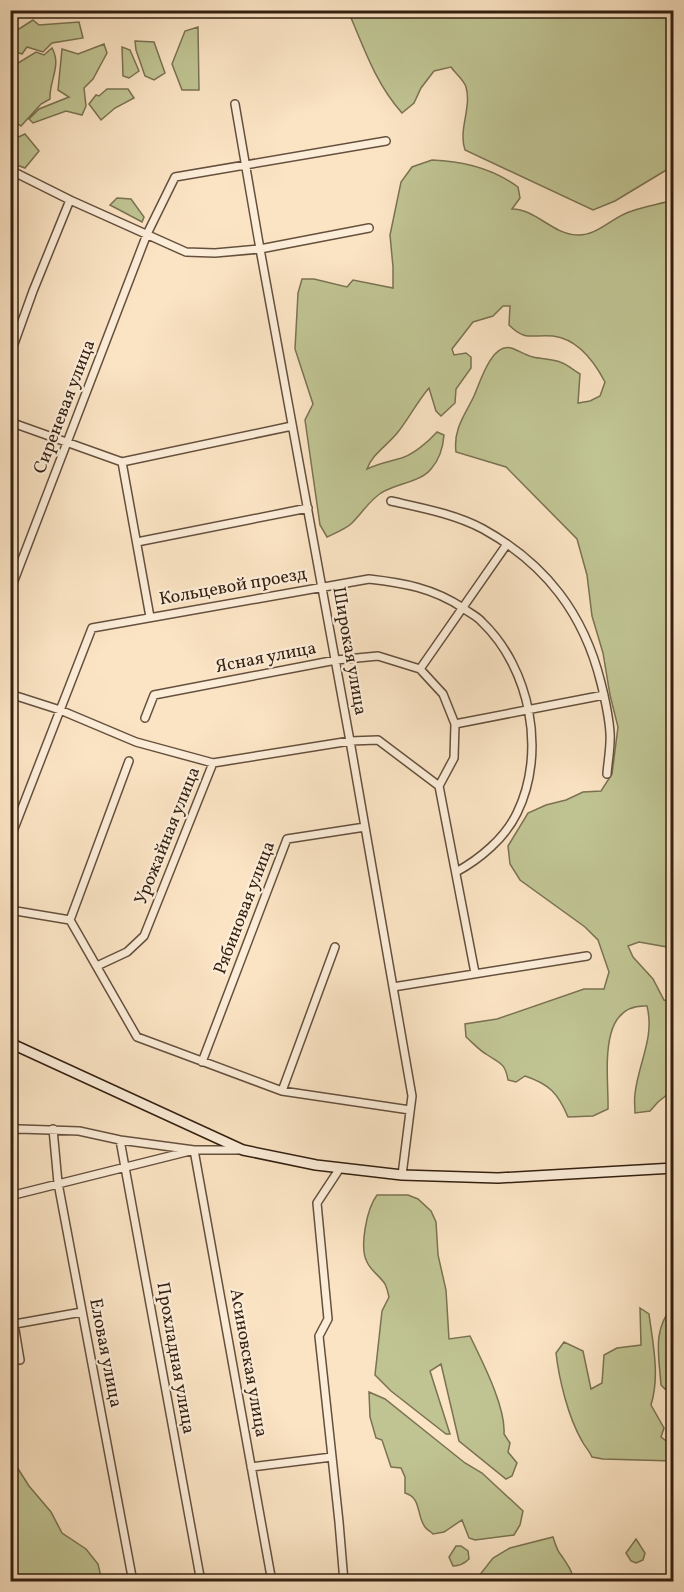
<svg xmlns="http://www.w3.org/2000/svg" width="684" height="1592" viewBox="0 0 684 1592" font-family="Vollkorn,serif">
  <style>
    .green { fill: #c0c493; stroke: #7a7252; stroke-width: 1.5 }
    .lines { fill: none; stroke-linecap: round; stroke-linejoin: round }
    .street-casing { stroke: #65503d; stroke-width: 10 }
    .secondary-casing { stroke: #331f10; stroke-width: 12 }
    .street { stroke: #fcedd9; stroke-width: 7 }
    .secondary { stroke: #fcedd9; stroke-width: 9 }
    .labels { text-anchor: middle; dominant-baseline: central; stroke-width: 4.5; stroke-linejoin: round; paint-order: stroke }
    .street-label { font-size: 18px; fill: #331f10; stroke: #fcedd9 }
  </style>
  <rect width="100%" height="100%" fill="#fbe4c4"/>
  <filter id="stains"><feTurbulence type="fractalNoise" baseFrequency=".00333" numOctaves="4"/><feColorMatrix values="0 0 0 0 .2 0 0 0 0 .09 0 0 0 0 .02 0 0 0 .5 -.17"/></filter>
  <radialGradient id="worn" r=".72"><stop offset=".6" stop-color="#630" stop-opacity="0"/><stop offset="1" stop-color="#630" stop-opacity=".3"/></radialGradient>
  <path class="green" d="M 556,11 L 581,17 L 640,11 L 673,11 L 673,166 L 615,201 L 593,210 L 465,150 C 458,129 472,108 466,87 C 464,80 455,73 451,67 L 434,71 L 421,88 L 414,103 L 402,113 C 375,83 364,47 348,11 Z
    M 33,20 L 39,25 L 79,22 L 83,38 L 52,43 L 43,52 L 27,47 L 22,54 L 14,51 L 11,54 L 11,34 Z
    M 198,27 L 199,90 L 182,90 L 172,64 L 185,31 Z
    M 135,41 L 154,42 L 165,73 L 154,80 L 145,76 L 136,50 Z
    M 104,44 L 107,53 L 93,79 L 84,88 L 86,106 L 82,115 L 66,111 L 33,123 L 29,119 L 39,109 L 69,97 L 58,90 L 62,49 L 78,54 Z
    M 122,47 L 130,50 L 139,71 L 129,78 L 123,76 Z
    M 52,48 C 62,66 49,80 50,99 L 41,104 L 21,126 L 11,119 L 11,82 L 18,63 L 36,52 L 44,55 Z
    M 107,89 L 128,89 L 134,98 L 115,108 L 101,120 L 89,104 L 96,95 L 99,96 Z
    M 25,134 L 39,151 L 25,168 L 11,163 L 10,141 Z
    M 432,160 C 463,161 492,168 518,187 L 520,198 L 512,209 C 536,209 552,234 577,235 C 598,236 613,216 632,211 C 646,206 660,204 673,200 L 673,948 L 639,942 L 628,946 L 633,957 L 653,979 L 664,1000 L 673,1002 L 673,1090 L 658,1102 L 650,1111 L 635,1113 C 635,1107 634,1100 635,1094 C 638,1064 655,1038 647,1006 C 596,1003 609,1076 608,1109 L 593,1116 L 568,1117 C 558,1093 549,1084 525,1076 L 516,1082 L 508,1080 C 505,1062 499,1063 486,1054 C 479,1050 473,1043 466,1037 L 465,1024 L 497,1019 L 584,989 L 604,989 L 609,972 L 598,940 L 585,927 L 520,880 L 510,864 L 508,846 L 528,813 L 546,805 L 566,800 L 583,792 L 601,791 L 612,774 L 618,727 L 610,695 L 603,653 L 592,616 L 587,575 L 577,539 L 506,467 L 456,452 C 453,429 465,415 474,396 C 480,383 491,343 511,348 C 518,350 525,355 533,357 C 541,359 551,359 560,362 C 567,364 573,370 580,374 L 578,403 L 590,401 L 600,396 L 605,382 C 594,361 578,339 553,336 C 532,334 526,342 509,325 L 510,306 L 503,306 L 493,316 L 473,322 L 452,349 L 454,355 L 466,353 L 471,357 L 471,368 L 456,389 L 455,403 L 441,416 L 436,411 L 429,388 C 417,402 409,418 398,432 C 388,445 372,454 367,469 C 377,464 387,462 398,459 C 412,456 428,442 437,432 L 444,435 C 443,448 440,459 431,469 C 421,482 397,483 381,493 C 369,501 362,513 352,523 C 346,529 335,533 327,537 L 320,525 L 305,420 L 313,404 L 295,349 L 298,293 L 302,279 L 314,279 L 347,287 L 353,280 L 393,288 L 393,267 L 390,235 L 401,182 L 412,167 Z
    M 117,198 L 131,199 L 144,217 L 142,222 L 110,205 Z
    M 377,1195 L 408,1195 L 418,1199 L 431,1211 L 436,1222 L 438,1255 L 446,1290 L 449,1339 L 470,1336 C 482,1361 506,1407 504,1434 L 510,1443 L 508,1452 L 517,1463 L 512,1476 L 506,1479 L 459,1441 L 441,1364 L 430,1371 L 450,1434 L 446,1434 L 391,1391 L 375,1375 L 382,1311 L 389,1297 C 388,1293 387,1288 385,1284 C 380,1276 371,1271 367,1262 C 359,1247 367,1208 377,1195 Z
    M 673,1306 L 673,1385 L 665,1389 L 661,1385 C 659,1355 652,1330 673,1306 Z
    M 640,1308 L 649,1314 C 653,1344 660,1376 651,1405 L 664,1428 L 661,1437 L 673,1446 L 673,1461 L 603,1459 L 592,1457 C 589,1450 585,1447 582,1441 C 568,1417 559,1379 556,1353 L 564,1342 L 583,1351 L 591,1389 L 602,1383 L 604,1355 L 617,1348 L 641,1345 Z
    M 369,1392 L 385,1399 L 465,1463 L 482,1473 L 523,1511 L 520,1525 L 514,1535 L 475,1540 L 469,1538 L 462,1520 L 444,1532 L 433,1534 C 430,1531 427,1530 425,1527 C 416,1515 422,1498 405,1493 L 405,1477 L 401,1468 L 391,1467 L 382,1440 L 376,1438 L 370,1417 Z
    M 15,1464 L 29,1486 L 51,1512 L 62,1533 L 86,1549 L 98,1564 L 101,1577 L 94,1582 L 11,1581 L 10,1469 Z
    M 553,1537 C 555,1543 557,1551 561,1555 C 567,1564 572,1570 574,1581 L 475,1581 L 493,1558 L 510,1548 Z
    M 636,1539 L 645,1553 L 643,1560 L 636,1563 L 631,1561 L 626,1553 Z
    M 456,1546 L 461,1546 L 468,1551 L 469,1559 C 464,1564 460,1566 453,1566 L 449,1557 Z"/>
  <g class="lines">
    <defs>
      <path id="street" d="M 235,104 L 260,249 L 369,228
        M 10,170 L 70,200 L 186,252 L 215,253 L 260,249 L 350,741 L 412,1096 L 402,1175
        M 10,355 L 33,291 L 70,200
        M 10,422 L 122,462
        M 122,462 L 292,426
        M 122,462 L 150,617
        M 391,501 C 422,508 455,514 483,529 C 546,564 584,614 601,683 C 605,699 609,716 610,733 C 611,746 608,760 607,774
        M 137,542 L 308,508
        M 10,591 L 147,234 L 175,177 L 386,141
        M 420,669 L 507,544
        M 10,694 L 60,710 L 136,742 L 213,763
        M 145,718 L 154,695 L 336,660 L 378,656 L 420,669 L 443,694 L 455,724 L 454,758 L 439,786
        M 455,724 L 604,695
        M 10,839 L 92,628 L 369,579 C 404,583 433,588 463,608 C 469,613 477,616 482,622 C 530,668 547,752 517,813 C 505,838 480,859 456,872
        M 10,910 L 70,920 L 137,1037 L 282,1091 L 410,1110
        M 70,920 L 129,761
        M 97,966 L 127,952 L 144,936 L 213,763 L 350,741 L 378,740 L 439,786 L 475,973
        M 393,987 L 587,956
        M 202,1062 L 287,839 L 365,827
        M 282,1091 L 335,947
        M 53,1129 L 58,1183 L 133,1582
        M 10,1131 L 19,1129 L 79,1131 L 120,1140 L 194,1150 L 240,1150
        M 120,1140 L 201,1582
        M 340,1168 L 317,1203 L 328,1319 L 319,1336 L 339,1522 L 344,1582
        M 10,1196 L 194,1150 L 272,1582
        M 10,1300 L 20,1360
        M 15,1324 L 82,1312
        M 251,1467 L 332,1457"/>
      <path id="secondary" d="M 10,1043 L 243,1150 L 316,1165 L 402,1175 L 498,1178 L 674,1168"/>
    </defs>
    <use href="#street" class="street-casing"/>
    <use href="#secondary" class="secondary-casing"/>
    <use href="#street" class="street"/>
    <use href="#secondary" class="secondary"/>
  </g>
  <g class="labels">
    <g class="street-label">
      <text transform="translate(65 407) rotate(-69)">Сиреневая улица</text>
      <text transform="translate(233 587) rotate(-10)">Кольцевой проезд</text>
      <text transform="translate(349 651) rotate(80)">Широкая улица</text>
      <text transform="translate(266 658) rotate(-11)">Ясная улица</text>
      <text transform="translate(168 836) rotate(-68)">Урожайная улица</text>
      <text transform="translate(245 908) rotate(-69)">Рябиновая улица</text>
      <text transform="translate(105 1353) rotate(79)">Еловая улица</text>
      <text transform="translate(175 1358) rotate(80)">Прохладная улица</text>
      <text transform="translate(248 1363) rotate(80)">Асиновская улица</text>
    </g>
  </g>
  <rect width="684" height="1592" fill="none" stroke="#fbe4c4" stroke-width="36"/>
  <rect x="12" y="12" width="660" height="1568" fill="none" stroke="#331f10" stroke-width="3"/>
  <rect x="18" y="18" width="648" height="1556" fill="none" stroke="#331f10" stroke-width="1.5"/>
  <rect width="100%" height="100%" filter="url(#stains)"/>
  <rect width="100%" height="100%" fill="url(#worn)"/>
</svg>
